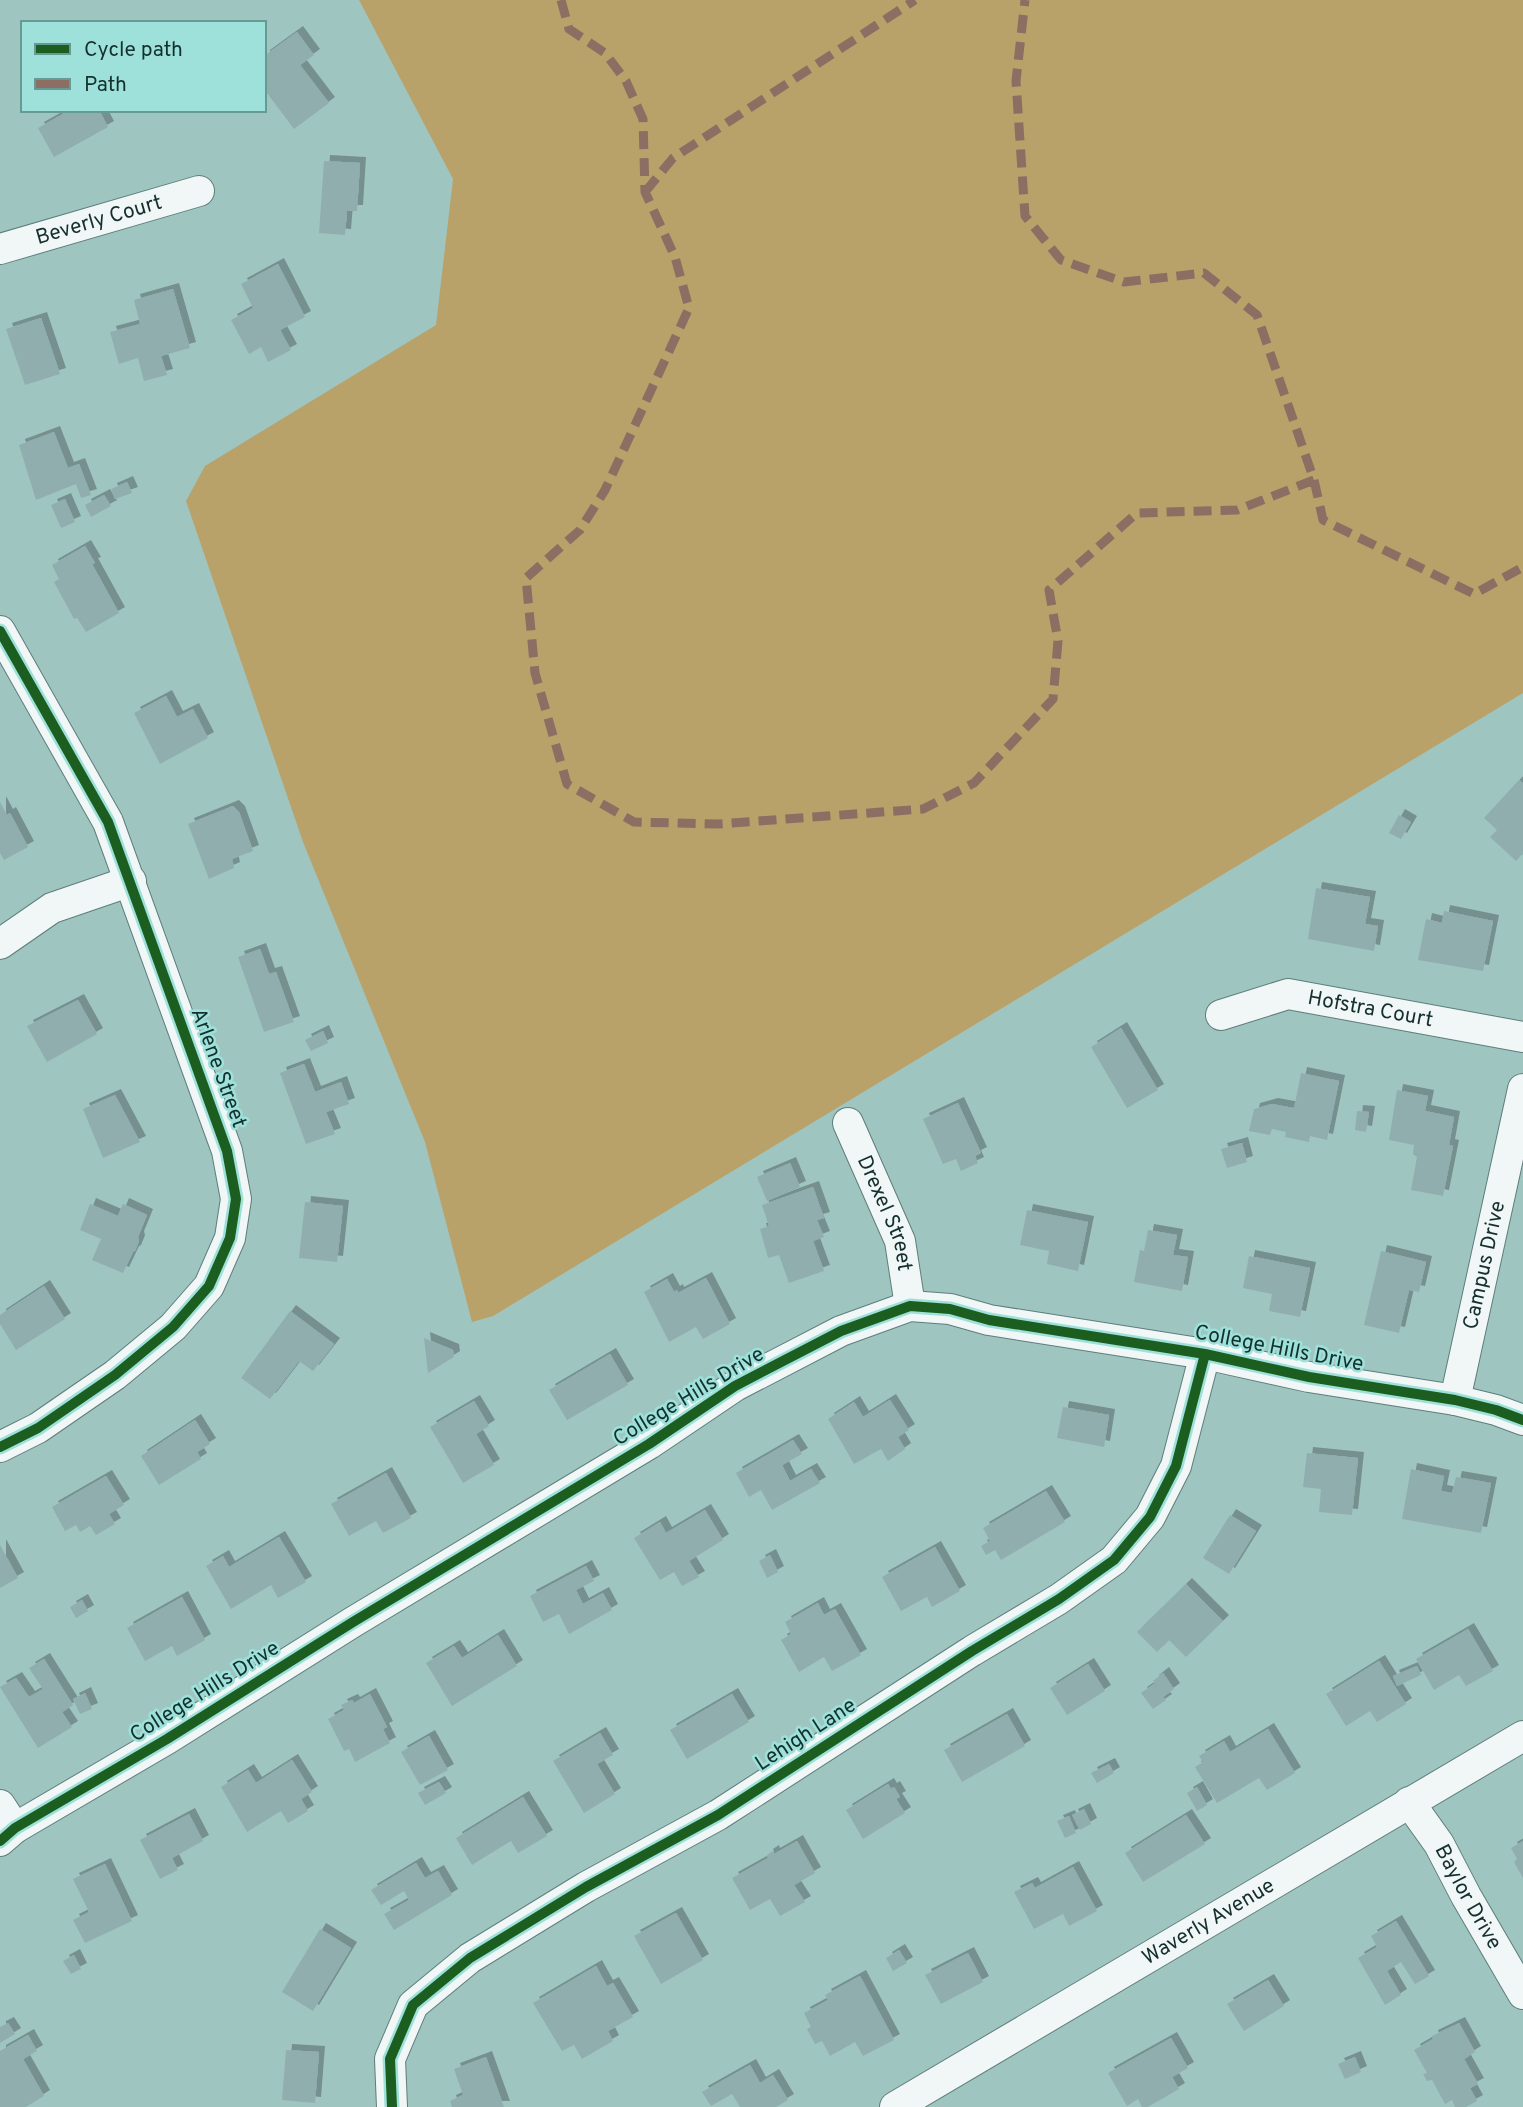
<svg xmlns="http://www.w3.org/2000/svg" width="1523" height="2107" viewBox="0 0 1523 2107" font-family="Overpass,sans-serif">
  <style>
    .forest { fill: #b8a26a }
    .building { fill: #91aeaf; filter: url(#shadow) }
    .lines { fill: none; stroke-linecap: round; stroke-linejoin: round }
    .minor-casing { stroke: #5e7e7b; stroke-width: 32 }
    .minor { stroke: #f1f6f6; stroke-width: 30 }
    .quiet { stroke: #8d6e63; stroke-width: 9; stroke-dasharray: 18 9; stroke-linecap: butt }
    .cycleway-casing { stroke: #9de1da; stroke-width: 15 }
    .cycleway { stroke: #1b5e20; stroke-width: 10 }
    .labels { text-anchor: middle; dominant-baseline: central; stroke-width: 5; stroke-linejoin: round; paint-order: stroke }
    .street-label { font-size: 21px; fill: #14302d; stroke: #9de1da }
  </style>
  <defs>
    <filter id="shadow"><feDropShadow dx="6" dy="-6" stdDeviation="0" flood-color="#0004"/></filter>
  </defs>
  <rect width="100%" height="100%" fill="#9fc5c1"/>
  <path class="forest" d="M 359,0 L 1523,0 L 1523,693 L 493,1316 L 472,1322 L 425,1142 L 303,842 L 186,501 L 205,466 L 436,325 L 453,179 Z"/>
  <path class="building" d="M 297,32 L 314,55 L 300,65 L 329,103 L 294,129 L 264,89 L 264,72 L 267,70 L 264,66 L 264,56 Z
    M 61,110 L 99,110 L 108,127 L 54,157 L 38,128 L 63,114 Z
    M 324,161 L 360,163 L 357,211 L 347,211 L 345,235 L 319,233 Z
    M 278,264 L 305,317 L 280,330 L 291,350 L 268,362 L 261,347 L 249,354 L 231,320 L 253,308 L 241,284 Z
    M 173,289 L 190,348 L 161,356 L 167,375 L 144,381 L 138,358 L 119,364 L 110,332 L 140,324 L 134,300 Z
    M 41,318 L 60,374 L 25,385 L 6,329 Z
    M 54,432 L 68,468 L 79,464 L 91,495 L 81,498 L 76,484 L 36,500 L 19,445 Z
    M 127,482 L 132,493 L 115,499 L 111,489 Z
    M 104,495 L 111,506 L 91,517 L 85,505 Z
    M 65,499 L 75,522 L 61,528 L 51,505 Z
    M 85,546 L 95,563 L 92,564 L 119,613 L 86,632 L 77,618 L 74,619 L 54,582 L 59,579 L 52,565 Z
    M 166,696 L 177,717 L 193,709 L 208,738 L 160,764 L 134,713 Z
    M 1519,780 L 1523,783 L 1523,853 L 1516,861 L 1490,837 L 1497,830 L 1484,818 Z
    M 0,802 L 7,815 L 10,813 L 28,847 L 4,860 L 0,853 Z
    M 233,806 L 239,812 L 253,851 L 232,859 L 234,868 L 209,879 L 188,824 Z
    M 1399,815 L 1411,822 L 1401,839 L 1389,833 Z
    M 1316,888 L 1370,897 L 1365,924 L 1378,926 L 1374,951 L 1308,939 Z
    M 1444,911 L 1493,921 L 1483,971 L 1418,960 L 1426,919 L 1442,923 Z
    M 260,949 L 269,974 L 276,972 L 294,1022 L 264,1032 L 238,957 Z
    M 78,1000 L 97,1034 L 47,1062 L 27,1026 Z
    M 1121,1028 L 1158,1090 L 1127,1108 L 1091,1047 Z
    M 323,1031 L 328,1043 L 311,1051 L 305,1040 Z
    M 304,1064 L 315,1092 L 341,1082 L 349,1104 L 326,1112 L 335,1134 L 306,1144 L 280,1073 Z
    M 1301,1073 L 1339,1081 L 1327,1140 L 1310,1136 L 1309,1142 L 1285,1137 L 1286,1132 L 1272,1129 L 1270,1135 L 1249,1131 L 1254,1109 L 1272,1104 L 1294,1108 Z
    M 1397,1090 L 1428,1096 L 1425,1111 L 1454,1117 L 1449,1145 L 1453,1146 L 1443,1196 L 1411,1190 L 1417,1157 L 1413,1154 L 1414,1145 L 1389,1140 Z
    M 115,1095 L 140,1142 L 103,1158 L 83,1109 Z
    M 958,1103 L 981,1153 L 975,1156 L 978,1163 L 961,1171 L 956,1159 L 943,1164 L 923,1119 Z
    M 1357,1111 L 1369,1112 L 1366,1132 L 1355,1130 Z
    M 1242,1143 L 1247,1162 L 1227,1168 L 1221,1149 Z
    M 790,1163 L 800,1187 L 767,1201 L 757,1177 Z
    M 813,1187 L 824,1218 L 817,1220 L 824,1237 L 813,1241 L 824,1271 L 789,1283 L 779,1255 L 768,1258 L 760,1229 L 769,1226 L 762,1205 Z
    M 305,1202 L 343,1206 L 337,1262 L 299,1258 Z
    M 90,1204 L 118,1216 L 123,1204 L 147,1215 L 138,1237 L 139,1241 L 135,1251 L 133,1252 L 123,1273 L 92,1260 L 101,1239 L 80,1230 Z
    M 1027,1210 L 1088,1222 L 1078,1271 L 1047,1264 L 1049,1251 L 1020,1245 Z
    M 1148,1230 L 1177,1235 L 1173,1255 L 1188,1257 L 1182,1291 L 1134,1282 L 1140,1250 L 1144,1251 Z
    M 1381,1251 L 1426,1262 L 1419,1292 L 1409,1290 L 1399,1333 L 1364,1325 Z
    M 1249,1256 L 1310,1268 L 1300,1317 L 1269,1311 L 1272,1294 L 1243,1288 Z
    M 706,1278 L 730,1324 L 703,1339 L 696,1327 L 669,1342 L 644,1292 L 667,1279 L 674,1292 L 677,1290 L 678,1293 Z
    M 44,1286 L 65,1319 L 16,1350 L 0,1324 L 0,1315 Z
    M 290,1311 L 334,1344 L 313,1371 L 299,1361 L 270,1399 L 241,1378 Z
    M 424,1338 L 453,1350 L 454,1357 L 428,1373 Z
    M 610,1354 L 628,1385 L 567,1420 L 549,1390 Z
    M 890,1400 L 909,1430 L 898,1437 L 905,1449 L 888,1461 L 881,1449 L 854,1464 L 828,1419 L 854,1402 L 863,1417 Z
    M 474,1401 L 489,1426 L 476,1434 L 494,1465 L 463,1483 L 430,1427 Z
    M 1063,1407 L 1109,1415 L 1104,1447 L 1057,1438 Z
    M 195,1420 L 210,1444 L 197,1452 L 201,1459 L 159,1485 L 141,1456 Z
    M 793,1440 L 802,1454 L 782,1465 L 790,1481 L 811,1469 L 820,1483 L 772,1510 L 761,1490 L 749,1497 L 736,1473 Z
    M 1307,1453 L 1358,1458 L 1352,1515 L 1319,1512 L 1321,1489 L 1303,1487 Z
    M 1411,1469 L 1444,1476 L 1441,1491 L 1452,1493 L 1456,1477 L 1491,1483 L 1481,1533 L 1402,1519 Z
    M 386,1473 L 411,1518 L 383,1533 L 376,1521 L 349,1536 L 331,1504 Z
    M 106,1476 L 124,1505 L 109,1514 L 115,1524 L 96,1535 L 90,1526 L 80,1532 L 76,1525 L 65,1531 L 52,1507 Z
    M 1046,1491 L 1065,1522 L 1001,1560 L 995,1550 L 986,1555 L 981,1546 L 990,1541 L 983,1528 Z
    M 705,1510 L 723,1540 L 689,1561 L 699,1577 L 682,1586 L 674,1572 L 660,1580 L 634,1538 L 660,1522 L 666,1533 Z
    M 1230,1515 L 1256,1531 L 1229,1574 L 1203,1558 Z
    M 279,1537 L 306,1582 L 278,1598 L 271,1585 L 231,1609 L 206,1566 L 223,1556 L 229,1567 Z
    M 0,1545 L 18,1578 L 0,1588 Z
    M 935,1547 L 960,1591 L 932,1607 L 927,1597 L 901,1611 L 882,1577 Z
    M 770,1555 L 778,1572 L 767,1578 L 759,1561 Z
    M 586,1566 L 594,1581 L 576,1590 L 583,1604 L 603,1593 L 612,1610 L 569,1634 L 559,1614 L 543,1622 L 530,1596 Z
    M 1186,1584 L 1223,1621 L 1186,1657 L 1169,1640 L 1157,1652 L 1137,1632 Z
    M 182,1597 L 205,1640 L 177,1656 L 172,1646 L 145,1661 L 127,1628 Z
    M 82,1600 L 88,1611 L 76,1618 L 70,1607 Z
    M 818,1603 L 824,1615 L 835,1609 L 861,1655 L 832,1671 L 824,1657 L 799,1672 L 781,1640 L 791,1634 L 785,1622 Z
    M 1468,1629 L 1493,1671 L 1466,1686 L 1459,1675 L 1434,1690 L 1416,1659 Z
    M 498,1635 L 517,1666 L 452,1706 L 426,1663 L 454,1646 L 462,1658 Z
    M 44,1659 L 73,1705 L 62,1712 L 72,1727 L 38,1748 L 0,1687 L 16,1678 L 29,1697 L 43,1689 L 29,1668 Z
    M 1379,1661 L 1406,1704 L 1377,1722 L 1370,1711 L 1346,1726 L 1326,1694 Z
    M 1088,1664 L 1105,1691 L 1067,1715 L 1050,1688 Z
    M 1417,1666 L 1421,1675 L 1397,1686 L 1393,1676 Z
    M 1163,1673 L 1174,1689 L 1163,1697 L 1166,1700 L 1153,1709 L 1141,1693 L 1154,1684 L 1159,1690 L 1153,1681 Z
    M 85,1693 L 92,1709 L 80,1714 L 73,1699 Z
    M 370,1694 L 387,1727 L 383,1729 L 390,1743 L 355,1762 L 349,1749 L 344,1751 L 328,1719 L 344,1710 L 341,1705 L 352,1700 L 354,1703 Z
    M 732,1694 L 749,1722 L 687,1759 L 670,1730 Z
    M 1007,1714 L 1025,1746 L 962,1782 L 944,1750 Z
    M 1268,1729 L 1295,1773 L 1267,1790 L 1259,1778 L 1217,1803 L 1195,1767 L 1203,1762 L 1199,1756 L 1224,1741 L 1230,1752 Z
    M 600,1733 L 613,1755 L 597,1764 L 615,1794 L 584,1813 L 553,1761 Z
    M 429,1736 L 448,1770 L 420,1785 L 401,1752 Z
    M 292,1760 L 312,1792 L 301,1799 L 308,1811 L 288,1823 L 281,1811 L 247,1832 L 221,1787 L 248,1770 L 256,1783 Z
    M 1109,1764 L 1114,1773 L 1097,1783 L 1091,1773 Z
    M 439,1782 L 446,1793 L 425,1805 L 418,1793 Z
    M 888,1784 L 891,1789 L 894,1787 L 900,1797 L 896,1799 L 905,1813 L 863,1839 L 846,1810 Z
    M 1197,1787 L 1207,1805 L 1197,1811 L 1187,1793 Z
    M 523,1797 L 547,1836 L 518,1853 L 511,1841 L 472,1865 L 456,1838 Z
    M 1084,1809 L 1091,1824 L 1080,1830 L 1072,1815 Z
    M 189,1814 L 203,1841 L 172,1858 L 178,1870 L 160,1879 L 140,1840 Z
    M 1186,1815 L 1205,1844 L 1143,1882 L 1125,1853 Z
    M 1069,1816 L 1076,1833 L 1065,1838 L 1057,1821 Z
    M 797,1841 L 815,1873 L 794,1885 L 805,1902 L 780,1916 L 770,1899 L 750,1910 L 732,1878 L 768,1858 L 767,1855 L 773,1851 L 774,1854 Z
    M 1523,1841 L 1523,1878 L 1514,1862 L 1517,1859 L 1511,1848 Z
    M 416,1863 L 425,1878 L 438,1871 L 452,1895 L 394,1930 L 384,1914 L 409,1900 L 404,1891 L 381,1905 L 371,1890 Z
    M 105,1864 L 132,1921 L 85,1943 L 73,1920 L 89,1912 L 73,1879 Z
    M 1073,1867 L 1097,1911 L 1069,1926 L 1063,1914 L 1034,1929 L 1014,1892 L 1032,1883 L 1035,1888 Z
    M 676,1913 L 703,1960 L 661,1984 L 634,1936 Z
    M 1396,1921 L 1429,1976 L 1415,1984 L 1401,1962 L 1387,1971 L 1401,1995 L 1385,2005 L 1358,1958 L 1377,1947 L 1371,1936 Z
    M 320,1929 L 351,1948 L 313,2011 L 282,1992 Z
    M 899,1950 L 907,1963 L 893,1971 L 886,1958 Z
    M 968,1953 L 983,1982 L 941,2004 L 925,1975 Z
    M 74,1955 L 81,1969 L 71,1974 L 63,1961 Z
    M 596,1966 L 607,1986 L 613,1983 L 633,2017 L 608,2031 L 613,2041 L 582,2059 L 574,2045 L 562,2051 L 533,2003 Z
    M 860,1976 L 894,2040 L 863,2056 L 855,2042 L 830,2056 L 822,2041 L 815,2044 L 807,2029 L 811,2027 L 804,2013 L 828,2000 L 825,1995 Z
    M 1268,1980 L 1284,2006 L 1244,2031 L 1227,2004 Z
    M 8,2023 L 15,2034 L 0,2043 L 0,2027 Z
    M 1459,2023 L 1475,2052 L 1464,2059 L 1478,2084 L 1470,2088 L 1477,2101 L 1466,2107 L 1455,2107 L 1452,2100 L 1445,2104 L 1432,2080 L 1427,2081 L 1423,2074 L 1427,2073 L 1414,2050 L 1433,2039 L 1432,2036 Z
    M 28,2035 L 37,2051 L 23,2059 L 44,2096 L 26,2107 L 0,2107 L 0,2051 Z
    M 1171,2038 L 1188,2068 L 1172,2077 L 1179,2089 L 1148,2107 L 1142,2107 L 1138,2099 L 1127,2106 L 1108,2073 Z
    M 286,2050 L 319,2052 L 315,2103 L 282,2100 Z
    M 486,2057 L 504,2107 L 452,2107 L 450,2101 L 463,2095 L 454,2069 Z
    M 1355,2057 L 1361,2072 L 1345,2079 L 1338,2064 Z
    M 750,2065 L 760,2083 L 773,2075 L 788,2100 L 776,2107 L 740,2107 L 732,2094 L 711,2106 L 702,2092 Z"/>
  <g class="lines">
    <defs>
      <g id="minor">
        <path id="s1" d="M 0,249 L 199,191"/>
        <path d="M 0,631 L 108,822 L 227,1151 L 236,1199 L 230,1238 L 209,1286 L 173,1327 L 115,1375 L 38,1428 L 0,1447"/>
        <path d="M 0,944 L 52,908 L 131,881"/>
        <path id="s2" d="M 1221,1015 L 1288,994 L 1523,1037"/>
        <path id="s3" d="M 848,1123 L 900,1241 L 910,1306"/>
        <path id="s4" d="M 1455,1400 L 1523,1089"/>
        <path id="s5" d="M 1409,1802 L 1439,1844 L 1466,1896 L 1523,1994"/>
        <path d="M 0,1805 L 15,1828"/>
        <path d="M 0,1841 L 15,1828 L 167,1739 L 353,1622 L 649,1444 L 735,1386 L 841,1331 L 910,1306 L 950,1309 L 989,1320 L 1205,1354 L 1309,1377 L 1455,1400 L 1496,1410 L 1523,1420"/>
        <path d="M 392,2107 L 390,2059 L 413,2005 L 470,1958 L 586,1887 L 718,1815 L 972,1651 L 1059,1599 L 1114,1560 L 1150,1517 L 1176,1466 L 1205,1354"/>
        <path id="s6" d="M 895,2107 L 1523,1736"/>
      </g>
    </defs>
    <use href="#minor" class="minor-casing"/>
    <use href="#minor" class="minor"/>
    <path class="quiet" d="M 561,0 L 569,29 L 605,53 L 626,81 L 643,119 L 645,192 L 675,257 L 689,308 L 605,490 L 580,530 L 526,578 L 535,673 L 567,784 L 634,822 L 718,824 L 923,809 L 974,783 L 1053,699 L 1058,641 L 1049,590 L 1137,513 L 1237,510 L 1314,480 L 1257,315 L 1204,273 L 1124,282 L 1061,260 L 1025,216 L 1016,81 L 1025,0
      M 645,192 L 673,158 L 915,0
      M 1314,480 L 1323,520 L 1474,594 L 1523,567"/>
    <defs>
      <path id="cycleway" d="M 0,631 L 108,822 L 227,1151 L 236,1199 L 230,1238 L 209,1286 L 173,1327 L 115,1375 L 38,1428 L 0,1447
        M 0,1841 L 15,1828 L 167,1739 L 353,1622 L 649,1444 L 735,1386 L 841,1331 L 910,1306 L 950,1309 L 989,1320 L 1205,1354 L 1309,1377 L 1455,1400 L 1496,1410 L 1523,1420
        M 392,2107 L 390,2059 L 413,2005 L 470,1958 L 586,1887 L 718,1815 L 972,1651 L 1059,1599 L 1114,1560 L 1150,1517 L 1176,1466 L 1205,1354"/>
    </defs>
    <use href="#cycleway" class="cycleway-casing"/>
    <use href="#cycleway" class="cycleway"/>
  </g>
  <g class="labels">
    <g class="street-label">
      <text stroke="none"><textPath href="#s1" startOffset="103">Beverly Court</textPath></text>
      <text stroke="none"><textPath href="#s2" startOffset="154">Hofstra Court</textPath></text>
      <text transform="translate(218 1068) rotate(70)">Arlene Street</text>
      <text stroke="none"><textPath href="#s3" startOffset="98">Drexel Street</textPath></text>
      <text stroke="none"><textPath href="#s4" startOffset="138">Campus Drive</textPath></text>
      <text transform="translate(1279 1349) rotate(11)">College Hills Drive</text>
      <text transform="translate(689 1397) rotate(-31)">College Hills Drive</text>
      <text transform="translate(205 1692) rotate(-32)">College Hills Drive</text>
      <text transform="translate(806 1735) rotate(-33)">Lehigh Lane</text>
      <text stroke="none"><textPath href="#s5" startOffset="112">Baylor Drive</textPath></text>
      <text stroke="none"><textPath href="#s6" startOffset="364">Waverly Avenue</textPath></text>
    </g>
  </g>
  <rect x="21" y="21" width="245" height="91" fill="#9de1da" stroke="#669a95" stroke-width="2"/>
  <rect x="35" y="44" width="35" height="10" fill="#1b5e20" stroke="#669a95" stroke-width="2"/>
  <text x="84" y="56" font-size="21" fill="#14302d">Cycle path</text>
  <rect x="35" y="79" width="35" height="10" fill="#8d6e63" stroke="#669a95" stroke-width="2"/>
  <text x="84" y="91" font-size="21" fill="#14302d">Path</text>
</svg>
